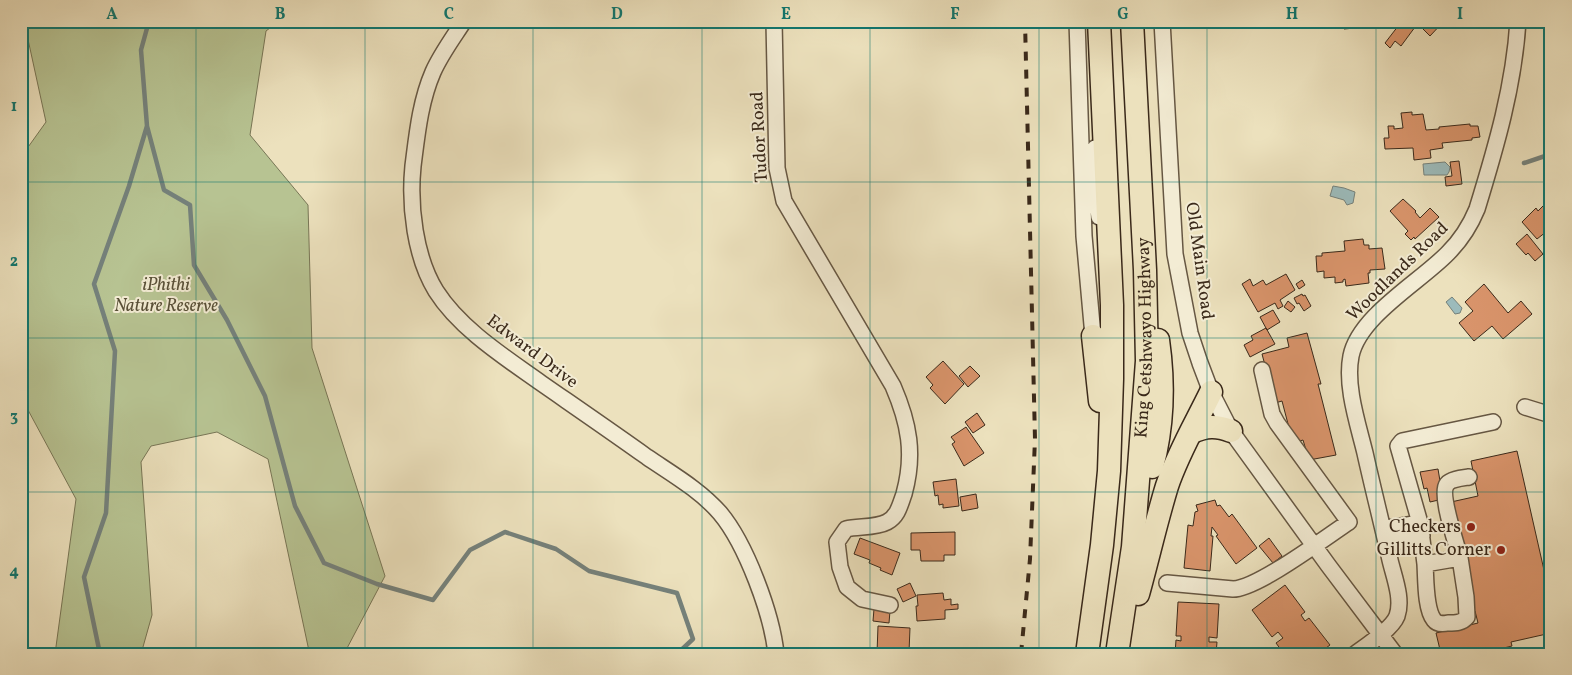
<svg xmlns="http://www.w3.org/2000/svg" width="1572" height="675" viewBox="0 0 1572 675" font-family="Vollkorn,serif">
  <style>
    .green { fill: #b7c392; stroke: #787656 }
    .water { fill: #9cbbbb; stroke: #75817b }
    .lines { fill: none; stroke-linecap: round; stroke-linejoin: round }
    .stream { stroke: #75817b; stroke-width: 4.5 }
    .building { fill: #d9946b; stroke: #3a291a }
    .minor-casing { stroke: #665743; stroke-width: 18 }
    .highway-casing { stroke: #3a291a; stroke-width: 25 }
    .minor { stroke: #f3ecd4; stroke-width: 15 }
    .highway { stroke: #ece1bd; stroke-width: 22 }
    .rail { stroke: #3a291a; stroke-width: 4; stroke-dasharray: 9 9; stroke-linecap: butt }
    .grid { fill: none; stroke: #0f766e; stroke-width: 1; stroke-opacity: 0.55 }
    .poi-dot { fill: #8f2418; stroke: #f3ecd4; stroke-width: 2 }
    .labels { text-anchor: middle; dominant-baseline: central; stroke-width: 4; stroke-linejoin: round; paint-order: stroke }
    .street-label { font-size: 18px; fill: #3a291a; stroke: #f3ecd4 }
    .park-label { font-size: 18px; font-style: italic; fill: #595038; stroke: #f3ecd4 }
    .poi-label { font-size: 18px; fill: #3a291a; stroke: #f3ecd4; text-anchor: end }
    .neatline { fill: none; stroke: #0f766e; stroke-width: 2 }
    .grid-label { font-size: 16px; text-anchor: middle; font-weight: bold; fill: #0f766e }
  </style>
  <rect width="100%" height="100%" fill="#ece1bd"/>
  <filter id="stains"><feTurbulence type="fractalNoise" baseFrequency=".004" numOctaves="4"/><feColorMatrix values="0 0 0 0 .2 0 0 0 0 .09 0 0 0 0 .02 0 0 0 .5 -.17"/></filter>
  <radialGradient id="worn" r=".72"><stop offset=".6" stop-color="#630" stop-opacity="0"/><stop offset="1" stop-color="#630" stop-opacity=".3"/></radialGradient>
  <path class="green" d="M 24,21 L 279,21 L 266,31 L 250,135 L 308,205 L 312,348 L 385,576 L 345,652 L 309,651 L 268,459 L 217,432 L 151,446 L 141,462 L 152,615 L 141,654 L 55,654 L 76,499 L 21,397 L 21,157 L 46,122 Z"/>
  <path class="water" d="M 1445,162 L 1450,167 L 1449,172 L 1447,175 L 1424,175 L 1423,164 Z
    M 1333,186 L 1344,188 L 1355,192 L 1353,203 L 1347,205 L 1344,200 L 1330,196 Z
    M 1452,297 L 1462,308 L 1460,313 L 1455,314 L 1446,302 Z"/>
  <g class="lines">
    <path class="stream" d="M 147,126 L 164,190 L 190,205 L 194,265 L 227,320 L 265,396 L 295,506 L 324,563 L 377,584 L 433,600 L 470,550 L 505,532 L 556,549 L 589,571 L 677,593 L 693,639 L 677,654
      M 1524,163 L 1551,154
      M 100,654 L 84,577 L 106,513 L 115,351 L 94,284 L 129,186 L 147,126 L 141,50 L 149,21"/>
  </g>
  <path class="building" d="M 1344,21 L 1354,21 L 1355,28 L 1344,29 Z
    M 1402,21 L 1415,21 L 1418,23 L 1401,46 L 1395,41 L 1390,48 L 1385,43 Z
    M 1427,21 L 1444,21 L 1430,36 L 1423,29 L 1429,23 Z
    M 1412,112 L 1412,115 L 1423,114 L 1426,130 L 1439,129 L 1439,127 L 1470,124 L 1470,126 L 1478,126 L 1480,137 L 1472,138 L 1472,140 L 1442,143 L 1443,148 L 1430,150 L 1431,158 L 1414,160 L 1413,148 L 1385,149 L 1384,138 L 1389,138 L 1388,126 L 1394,126 L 1394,129 L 1403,128 L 1401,113 Z
    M 1459,161 L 1462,184 L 1446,186 L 1445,177 L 1452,176 L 1450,162 Z
    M 1403,199 L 1416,211 L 1415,212 L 1420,218 L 1430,208 L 1439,217 L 1415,239 L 1414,237 L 1411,240 L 1405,234 L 1408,231 L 1390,211 Z
    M 1545,204 L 1551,210 L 1551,228 L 1537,239 L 1522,222 L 1536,208 L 1538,211 Z
    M 1527,234 L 1543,254 L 1535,261 L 1528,253 L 1526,255 L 1516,244 Z
    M 1363,239 L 1364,245 L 1369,245 L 1369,249 L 1382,248 L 1385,269 L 1370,270 L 1370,273 L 1368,273 L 1369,283 L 1346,286 L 1345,279 L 1343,280 L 1343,282 L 1335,283 L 1335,277 L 1324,278 L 1324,271 L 1317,272 L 1316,256 L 1322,256 L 1322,253 L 1345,251 L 1344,241 Z
    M 1286,274 L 1295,290 L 1280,300 L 1283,306 L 1278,309 L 1275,303 L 1258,312 L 1242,284 L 1250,279 L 1253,286 L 1263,280 L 1266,285 Z
    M 1302,280 L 1305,285 L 1299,289 L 1296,284 Z
    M 1484,284 L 1508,313 L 1521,301 L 1532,314 L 1503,339 L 1492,326 L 1474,341 L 1459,323 L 1473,311 L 1465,302 Z
    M 1302,294 L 1303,296 L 1305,295 L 1311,306 L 1304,311 L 1299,303 L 1297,304 L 1294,298 Z
    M 1288,301 L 1295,307 L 1291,312 L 1284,307 Z
    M 1273,310 L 1280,322 L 1267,330 L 1260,317 Z
    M 1266,328 L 1275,344 L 1250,357 L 1244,345 L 1253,340 L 1251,336 Z
    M 1307,333 L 1321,384 L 1318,384 L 1336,455 L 1309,460 L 1303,440 L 1293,443 L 1282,401 L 1275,403 L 1262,354 L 1289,347 L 1287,338 Z
    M 943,361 L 964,384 L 945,404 L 930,388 L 933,385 L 926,377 Z
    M 970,366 L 980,376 L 968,387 L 959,376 Z
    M 977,413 L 985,425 L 973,433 L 965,422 Z
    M 966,427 L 984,453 L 964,466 L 952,444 L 955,442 L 951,437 Z
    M 1517,451 L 1551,601 L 1551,633 L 1511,642 L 1512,646 L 1479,654 L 1441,654 L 1436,633 L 1478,623 L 1475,611 L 1472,612 L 1451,502 L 1478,496 L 1471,461 Z
    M 1438,469 L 1443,499 L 1430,502 L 1427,488 L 1424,489 L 1420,472 Z
    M 956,479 L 959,506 L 943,508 L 943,504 L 939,505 L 938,495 L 935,496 L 933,482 Z
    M 976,494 L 978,508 L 962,511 L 960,497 Z
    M 1215,500 L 1217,506 L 1220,505 L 1229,517 L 1232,514 L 1257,548 L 1236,564 L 1216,536 L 1218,535 L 1212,527 L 1211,536 L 1213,536 L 1210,571 L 1184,568 L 1188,525 L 1193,526 L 1195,512 L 1198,511 L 1196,505 Z
    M 955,532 L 955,555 L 944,555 L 944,561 L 921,561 L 920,550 L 911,550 L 911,533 Z
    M 860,538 L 900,553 L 892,575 L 880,570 L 881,568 L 869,563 L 870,560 L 854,554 Z
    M 1269,538 L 1282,556 L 1273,563 L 1259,546 Z
    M 910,583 L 916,596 L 903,602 L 897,589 Z
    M 1285,585 L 1305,612 L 1301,615 L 1305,621 L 1309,618 L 1330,645 L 1318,654 L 1284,654 L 1276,643 L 1283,638 L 1278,632 L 1272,637 L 1252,610 Z
    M 943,593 L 944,600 L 951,599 L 951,605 L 958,604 L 958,609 L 945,610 L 945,619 L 917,621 L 916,606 L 918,606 L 917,595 Z
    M 1178,602 L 1219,604 L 1217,638 L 1209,637 L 1209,642 L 1217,642 L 1216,654 L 1175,654 L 1176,640 L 1181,641 L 1181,636 L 1176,636 Z
    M 874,609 L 890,611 L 889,623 L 873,621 Z
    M 878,626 L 910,628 L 909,652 L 897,651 L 897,654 L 877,653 Z"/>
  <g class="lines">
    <defs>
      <path id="minor" d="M 464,21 C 453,38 441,54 433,72 C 420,102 417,135 413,166 C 409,206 415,257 436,291 C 460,329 506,358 541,383 C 577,408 612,432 647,457 C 672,474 700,490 720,513 C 746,544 772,614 776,654
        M 774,21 L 777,168 L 784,201 L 893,386 C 909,423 915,454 904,494 C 900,505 898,516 887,522 C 876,528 858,526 846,529 L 837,542 L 840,567 L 847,587 L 862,599 L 890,605
        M 1077,21 L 1084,236 L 1093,336
        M 1162,21 L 1175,254 L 1190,333 L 1200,363 L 1211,392 L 1231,431 L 1328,565 L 1395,654
        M 1095,148 L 1094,184 L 1099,217
        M 1525,407 L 1551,415
        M 1383,529 L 1420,523
        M 1387,544 L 1422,536
        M 1460,558 L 1466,597 L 1467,617 C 1462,623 1456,623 1448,623 C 1443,624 1437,624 1434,620 C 1425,609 1426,578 1425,564 Z
        M 1460,558 C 1457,545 1439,494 1447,484 C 1451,479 1463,478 1469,477
        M 1425,564 L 1420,523 L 1398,446 L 1402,441 L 1493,422
        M 1167,583 L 1233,589 C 1257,589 1326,537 1349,522 L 1277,423 L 1272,414 L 1262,370
        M 1355,654 C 1366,646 1392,629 1397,616 C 1403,599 1394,577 1390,560 C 1382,524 1373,489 1365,453 C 1358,424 1345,386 1351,356 C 1359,316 1420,282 1448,253 C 1461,240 1470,226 1477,209 C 1496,147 1514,86 1518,21"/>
      <g id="highway">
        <path d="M 1093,336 L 1100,401"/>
        <path d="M 1192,432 C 1206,426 1216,425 1231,431"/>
        <path d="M 1152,467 C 1163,426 1164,382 1158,340"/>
        <path d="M 1138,594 C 1148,558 1156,522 1167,486 C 1178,453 1196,423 1211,392"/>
        <path d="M 1087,654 L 1102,545 L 1109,471 L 1112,379 L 1112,305 L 1099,21"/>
        <path id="s1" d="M 1117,654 L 1133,547 L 1147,361 L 1145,270 L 1132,21"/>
      </g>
    </defs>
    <use href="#minor" class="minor-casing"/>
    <use href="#highway" class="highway-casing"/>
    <use href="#minor" class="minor"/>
    <use href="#highway" class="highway"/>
    <path class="rail" d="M 1021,654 L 1030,559 L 1035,439 L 1025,21"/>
  </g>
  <path class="grid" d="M 196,21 L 196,654M 365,21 L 365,654M 533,21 L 533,654M 702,21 L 702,654M 870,21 L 870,654M 1039,21 L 1039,654M 1207,21 L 1207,654M 1376,21 L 1376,654M 21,182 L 1551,182M 21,338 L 1551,338M 21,492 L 1551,492"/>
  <g class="poi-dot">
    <circle cx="1471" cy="527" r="5"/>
    <circle cx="1501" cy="550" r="5"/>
  </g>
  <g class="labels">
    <g class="street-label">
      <text transform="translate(760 137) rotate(-93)">Tudor Road</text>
      <text transform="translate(1199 261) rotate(82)">Old Main Road</text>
      <text transform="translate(1398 272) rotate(-44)">Woodlands Road</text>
      <text stroke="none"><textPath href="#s1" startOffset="318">King Cetshwayo Highway</textPath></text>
      <text transform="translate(532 352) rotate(37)">Edward Drive</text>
    </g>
    <g class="park-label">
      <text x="166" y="285">iPhithi<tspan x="166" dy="21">Nature Reserve</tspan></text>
    </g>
    <g class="poi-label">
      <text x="1461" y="527">Checkers</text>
      <text x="1491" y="550">Gillitts Corner</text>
    </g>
  </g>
  <rect width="1572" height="675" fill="none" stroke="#ece1bd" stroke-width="55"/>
  <rect x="28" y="28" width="1516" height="620" class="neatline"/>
  <g class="grid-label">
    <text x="112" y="19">A</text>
    <text x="280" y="19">B</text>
    <text x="449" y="19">C</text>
    <text x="617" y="19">D</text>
    <text x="786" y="19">E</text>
    <text x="955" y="19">F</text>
    <text x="1123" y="19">G</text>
    <text x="1292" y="19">H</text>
    <text x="1460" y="19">I</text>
    <text x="14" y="111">1</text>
    <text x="14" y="266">2</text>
    <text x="14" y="421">3</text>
    <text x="14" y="576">4</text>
  </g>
  <rect width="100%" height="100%" filter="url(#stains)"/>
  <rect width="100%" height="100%" fill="url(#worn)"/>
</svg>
